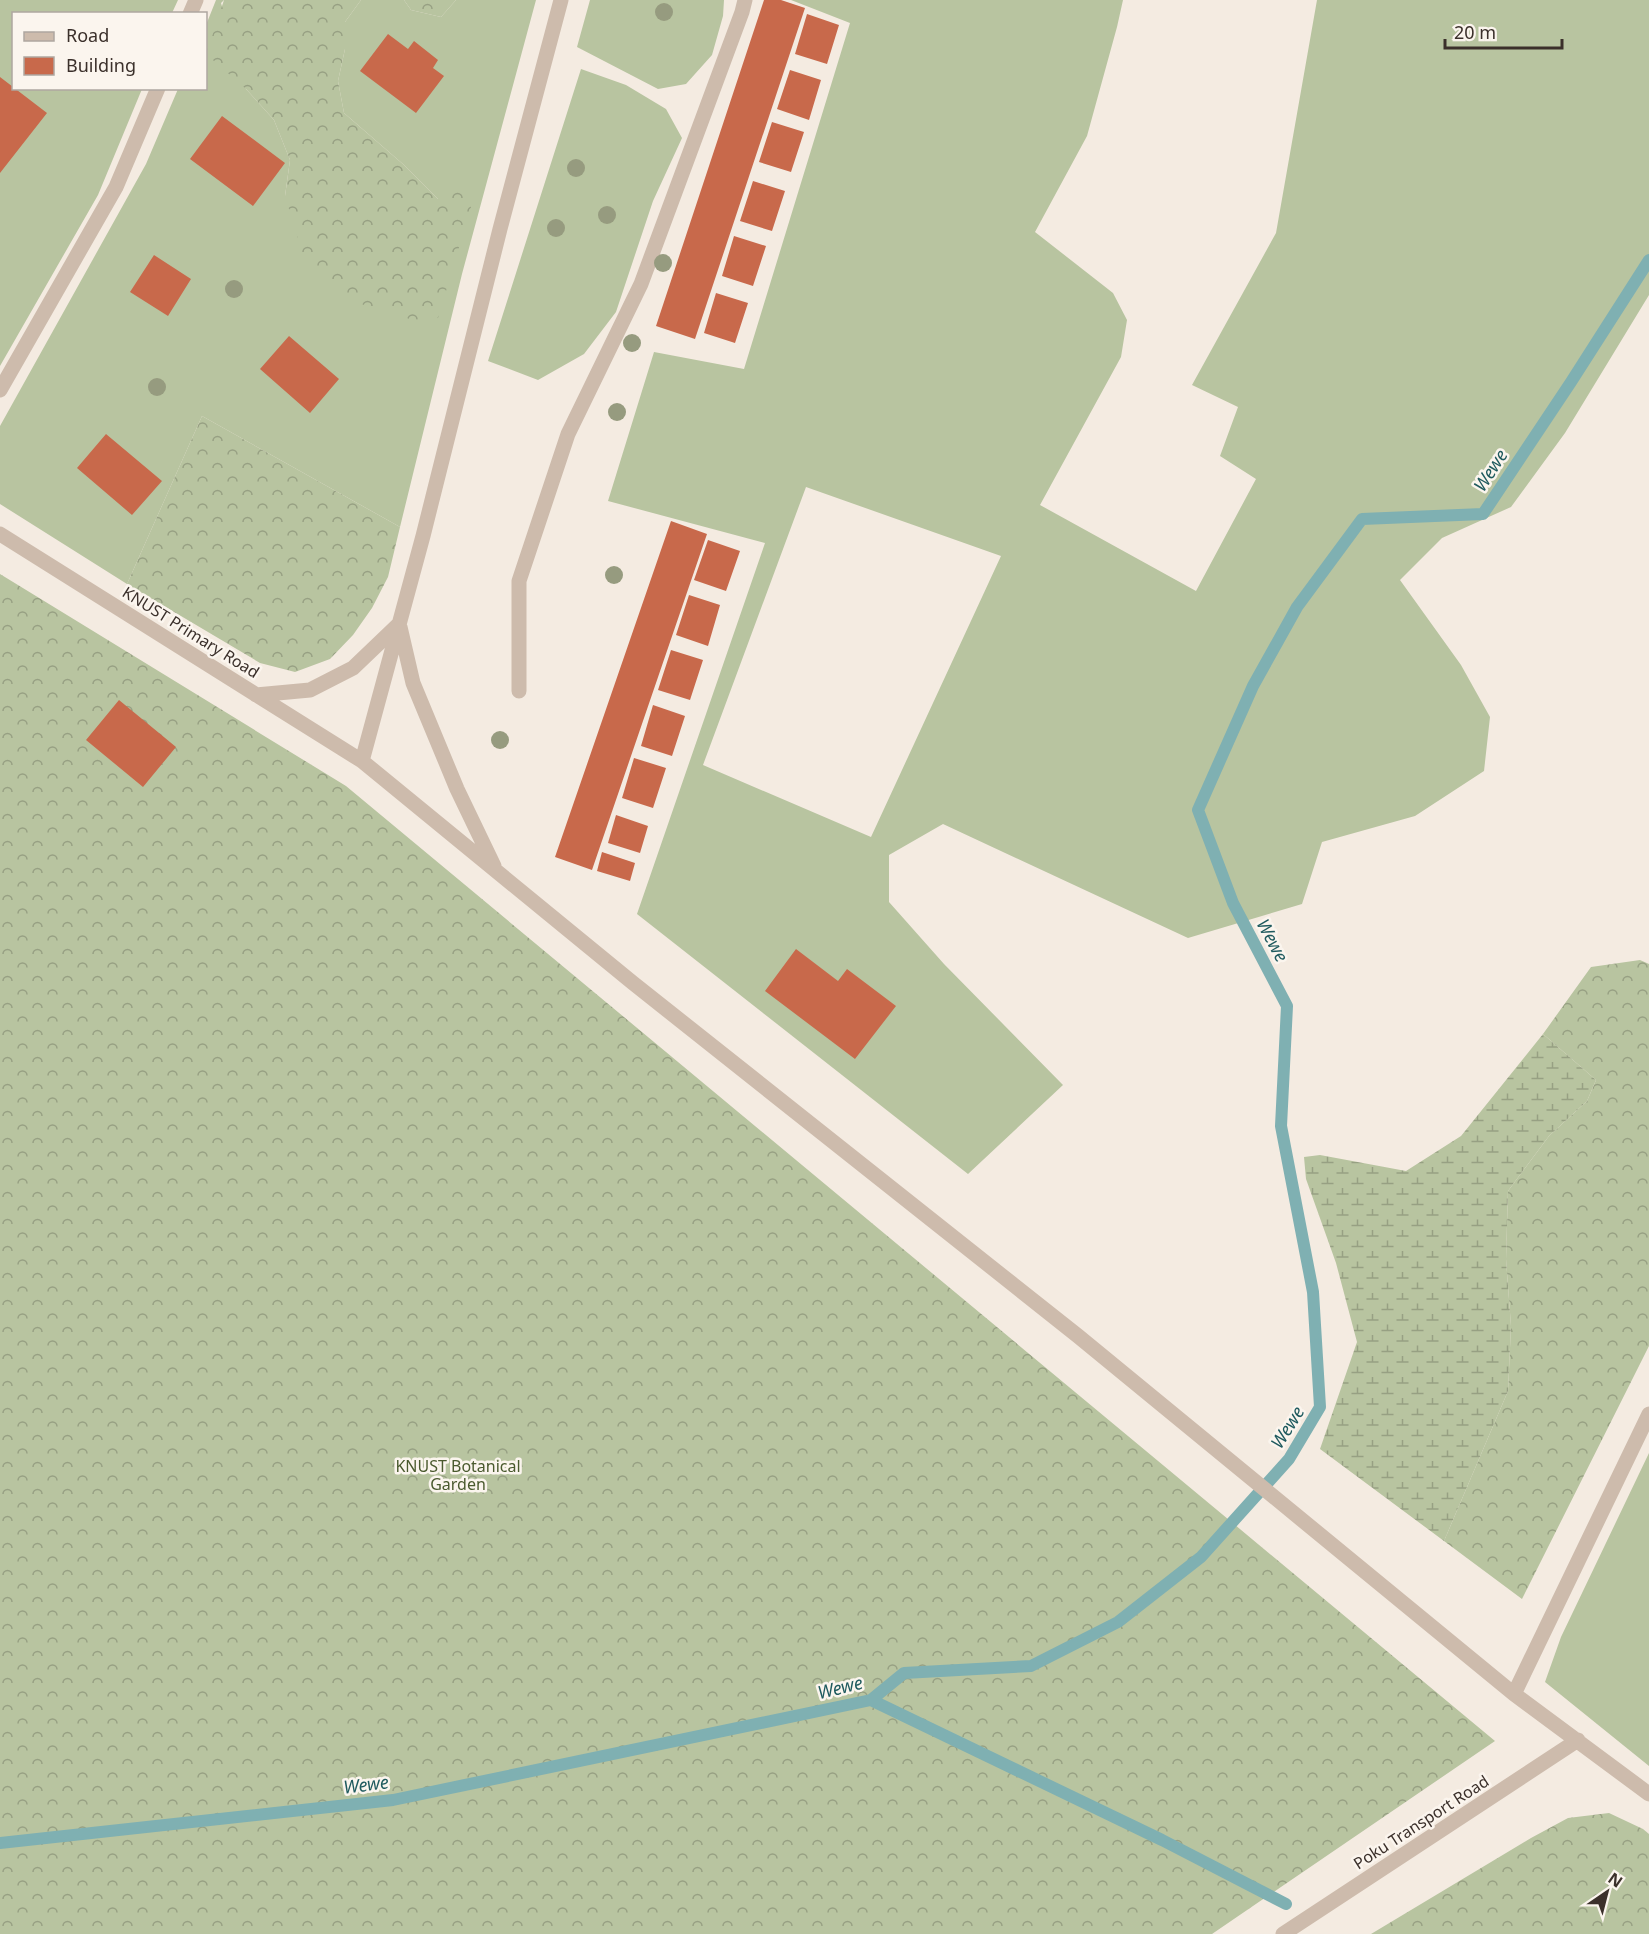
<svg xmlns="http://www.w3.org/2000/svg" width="1649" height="1934" viewBox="0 0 1649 1934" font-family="'Noto Sans',sans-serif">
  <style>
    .grass { fill: #b8c4a0; fill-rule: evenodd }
    .forest { fill: url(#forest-crowns) }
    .wetland { fill: url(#wetland-marsh) }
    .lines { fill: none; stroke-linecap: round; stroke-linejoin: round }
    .stream { stroke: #7fb0b2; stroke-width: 12 }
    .building { fill: #c8694b }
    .service { stroke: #cdbbac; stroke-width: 15 }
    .minor { stroke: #cdbbac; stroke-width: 15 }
    .tree { fill: #969b7f }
    .labels { text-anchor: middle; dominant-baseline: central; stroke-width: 5; stroke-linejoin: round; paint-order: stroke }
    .street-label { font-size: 16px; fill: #3b302b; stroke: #fbf5ee }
    .park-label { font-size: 16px; fill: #4a5a2e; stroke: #fbf5ee }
    .water-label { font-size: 18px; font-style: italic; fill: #1f5a5e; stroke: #fbf5ee }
  </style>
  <defs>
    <pattern id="forest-crowns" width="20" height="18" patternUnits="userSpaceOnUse" patternTransform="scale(1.5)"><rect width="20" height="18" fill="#b8c4a0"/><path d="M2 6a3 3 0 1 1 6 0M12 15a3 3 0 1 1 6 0" fill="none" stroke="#97a083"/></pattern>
    <pattern id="wetland-marsh" width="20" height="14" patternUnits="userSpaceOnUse" patternTransform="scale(1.5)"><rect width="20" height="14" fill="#b8c4a0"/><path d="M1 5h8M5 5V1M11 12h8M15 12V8" fill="none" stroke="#97a083"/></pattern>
  </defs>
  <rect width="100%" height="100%" fill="#f4ebe1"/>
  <path class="grass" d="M 0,0 L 178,0 L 172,13 L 14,14 L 14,88 L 142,89 L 98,195 L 0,366 Z
    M 216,0 L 224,0 L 221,3 L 246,89 L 274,120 L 290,160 L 285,196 L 438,199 L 404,165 L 344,113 L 338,81 L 345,49 L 345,22 L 361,0 L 404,0 L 411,10 L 441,17 L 456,0 L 536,0 L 462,274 L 400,527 L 202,416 L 127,584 L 0,504 L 0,426 L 146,164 L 178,89 L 206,88 L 206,25 Z
    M 590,0 L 724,0 L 723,16 L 712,55 L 686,84 L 658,89 L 577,47 Z
    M 791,0 L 1123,0 L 1117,27 L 1087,136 L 1035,232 L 1113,293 L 1127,320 L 1121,357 L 1040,505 L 1196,591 L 1256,479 L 1220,456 L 1238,407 L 1192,385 L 1276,233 L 1317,0 L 1649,0 L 1649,295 L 1565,433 L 1511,507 L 1442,538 L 1400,580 L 1461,665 L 1490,717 L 1484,771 L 1415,816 L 1322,842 L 1302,904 L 1188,938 L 943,824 L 889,855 L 889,902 L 944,964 L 1063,1085 L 968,1174 L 637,914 L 765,543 L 608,501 L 654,352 L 744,369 L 850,23 ZM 806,487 L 1001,556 L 871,837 L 703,765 Z
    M 581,69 L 626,85 L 666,109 L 682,138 L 653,201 L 616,312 L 584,354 L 538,380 L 488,361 Z
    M 1649,1453 L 1649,1766 L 1545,1682 L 1561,1637 Z"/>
  <path class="forest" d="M 224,0 L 361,0 L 345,22 L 345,49 L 338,81 L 344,113 L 404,165 L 438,199 L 462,189 L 471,207 L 438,318 L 413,320 L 335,296 L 307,268 L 285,196 L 290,160 L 274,120 L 246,89 L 206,54 Z
    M 404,0 L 456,0 L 441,17 L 411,10 Z
    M 202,416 L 400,527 L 388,577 L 372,608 L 353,635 L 330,659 L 295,672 L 260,663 L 127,584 Z
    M 0,574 L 346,786 L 1495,1741 L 1212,1934 L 0,1934 Z
    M 1640,960 L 1649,964 L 1649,1346 L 1522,1599 L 1444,1541 L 1508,1391 L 1511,1326 L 1506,1259 L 1508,1191 L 1549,1136 L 1587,1101 L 1596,1080 L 1543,1034 L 1591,967 Z
    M 1609,1813 L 1643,1829 L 1649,1834 L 1649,1934 L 1371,1934 L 1531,1838 L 1568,1818 Z"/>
  <path class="wetland" d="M 1543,1034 L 1596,1080 L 1587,1101 L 1549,1136 L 1508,1191 L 1506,1259 L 1511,1326 L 1508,1391 L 1444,1541 L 1320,1449 L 1357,1342 L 1336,1263 L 1306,1179 L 1304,1157 L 1320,1155 L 1406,1171 L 1461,1136 Z"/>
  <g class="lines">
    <path class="stream" d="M 871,1700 L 1162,1840 L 1286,1904
      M 0,1843 L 393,1800 L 871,1700 L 904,1673 L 1031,1666 L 1118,1622 L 1201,1557 L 1289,1459 L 1320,1407 L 1313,1292 L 1281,1126 L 1287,1006 L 1233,903 L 1198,810 L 1253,686 L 1297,607 L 1362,519 L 1483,514 L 1571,382 L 1649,260"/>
  </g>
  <path class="building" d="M 764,0 L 781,0 L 805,8 L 695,339 L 656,326 Z
    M 807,14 L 839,25 L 827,64 L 795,54 Z
    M 388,34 L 408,49 L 414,41 L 438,60 L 433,68 L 444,76 L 416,113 L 360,71 Z
    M 790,70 L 821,80 L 809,120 L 777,109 Z
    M 0,77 L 47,113 L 0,173 Z
    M 222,116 L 285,163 L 253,206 L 190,159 Z
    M 772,122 L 804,132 L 791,172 L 759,162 Z
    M 753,181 L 785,191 L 772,231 L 740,221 Z
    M 734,236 L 766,246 L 753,286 L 722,276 Z
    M 154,255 L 191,279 L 168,316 L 130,292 Z
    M 716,293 L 748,303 L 735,343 L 704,333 Z
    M 289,336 L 339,379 L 310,413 L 260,369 Z
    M 106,434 L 162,481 L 132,515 L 77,468 Z
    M 671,521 L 707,534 L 592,870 L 555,857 Z
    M 708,540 L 740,551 L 726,591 L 694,580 Z
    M 689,595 L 720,605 L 708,646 L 676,635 Z
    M 671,650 L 703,660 L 690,700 L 658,690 Z
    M 119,700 L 176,747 L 143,787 L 86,740 Z
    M 653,705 L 685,716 L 672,756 L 641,746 Z
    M 634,758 L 666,768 L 653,808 L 622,798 Z
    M 616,815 L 648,826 L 640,853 L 608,843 Z
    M 602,852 L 635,863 L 630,881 L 597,871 Z
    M 796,949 L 838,981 L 847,969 L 896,1006 L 855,1059 L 765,991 Z"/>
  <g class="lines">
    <path class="service" d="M 519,691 L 519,581 L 568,434 L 641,284 L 742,12 L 745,0"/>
    <path class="minor" d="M 190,14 L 196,0
      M 0,390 L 116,187 L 158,88
      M 0,534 L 362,761 L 633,983 L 1078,1336 L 1514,1694 L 1649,1794
      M 400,627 L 413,683 L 457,789 L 494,866
      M 256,695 L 310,690 L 353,668 L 399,624
      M 362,761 L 423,536 L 500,229 L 561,0
      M 1514,1694 L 1649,1414
      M 1283,1934 L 1578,1740"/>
  </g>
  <g class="tree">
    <circle cx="664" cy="12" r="9"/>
    <circle cx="576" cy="168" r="9"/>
    <circle cx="607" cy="215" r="9"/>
    <circle cx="556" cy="228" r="9"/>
    <circle cx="663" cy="263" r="9"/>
    <circle cx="234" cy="289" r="9"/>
    <circle cx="632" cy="343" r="9"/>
    <circle cx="157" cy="387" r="9"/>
    <circle cx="617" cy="412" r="9"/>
    <circle cx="614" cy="575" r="9"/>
    <circle cx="500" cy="740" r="9"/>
  </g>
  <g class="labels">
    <g class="street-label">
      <text transform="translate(191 632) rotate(32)">KNUST Primary Road</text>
      <text transform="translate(1421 1822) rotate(-33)">Poku Transport Road</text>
    </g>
    <g class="park-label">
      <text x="458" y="1466">KNUST Botanical<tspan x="458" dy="18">Garden</tspan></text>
    </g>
    <g class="water-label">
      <text transform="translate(1490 470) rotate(-57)">Wewe</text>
      <text transform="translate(1273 940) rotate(62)">Wewe</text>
      <text transform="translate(1287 1427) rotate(-58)">Wewe</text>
      <text transform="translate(840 1687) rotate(-14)">Wewe</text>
      <text transform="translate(366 1784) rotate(-7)">Wewe</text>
    </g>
  </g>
  <rect x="12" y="12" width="195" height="78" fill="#fbf5ee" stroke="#aea6a0" stroke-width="1.5"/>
  <rect x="24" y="32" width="30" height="9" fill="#cdbbac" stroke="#aea6a0" stroke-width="1.5"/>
  <text x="66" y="42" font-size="18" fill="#3b302b">Road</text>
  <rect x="24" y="57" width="30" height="18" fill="#c8694b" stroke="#aea6a0" stroke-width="1.5"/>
  <text x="66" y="72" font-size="18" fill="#3b302b">Building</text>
  <g transform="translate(1607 1892) rotate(35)" stroke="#fbf5ee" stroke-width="4.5" paint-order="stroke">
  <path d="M0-4.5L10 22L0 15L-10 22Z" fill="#3b302b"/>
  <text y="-9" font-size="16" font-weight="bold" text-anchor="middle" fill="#3b302b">N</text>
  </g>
  <path d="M1445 39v9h117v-9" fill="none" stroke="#3b302b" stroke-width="3"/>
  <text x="1454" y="39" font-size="18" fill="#3b302b" stroke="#fbf5ee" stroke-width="4.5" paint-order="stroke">20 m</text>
</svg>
